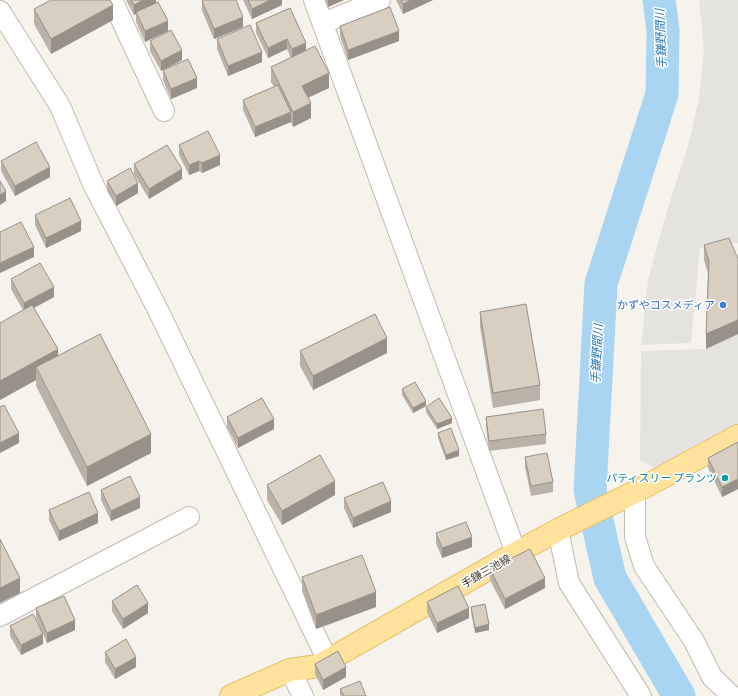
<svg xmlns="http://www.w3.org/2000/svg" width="738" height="696" viewBox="0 0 738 696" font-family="'Asap Condensed','Noto Sans JP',sans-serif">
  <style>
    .parking { fill: #e5e3e0 }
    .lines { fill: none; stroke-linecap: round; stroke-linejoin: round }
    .river { stroke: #a9d4f2; stroke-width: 33 }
    .minor-casing { stroke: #c2bbae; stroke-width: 22 }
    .major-casing { stroke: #e6c16a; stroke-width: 24 }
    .minor { stroke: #fff; stroke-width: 20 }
    .major { stroke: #ffe39c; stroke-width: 22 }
    .wall { fill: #bab2a6 }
    .shaded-wall { fill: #979187 }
    .building { fill: #d8cfc1; stroke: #979187 }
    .shop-dot { fill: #3f7fe0; stroke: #fff; stroke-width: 1.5 }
    .culture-dot { fill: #0f9aa8; stroke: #fff; stroke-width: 1.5 }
    .labels { text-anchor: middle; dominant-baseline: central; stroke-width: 3; stroke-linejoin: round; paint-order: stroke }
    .shop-label { font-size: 11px; fill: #366cbe; stroke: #fff; text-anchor: end }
    .culture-label { font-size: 11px; fill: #0d838f; stroke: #fff; text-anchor: end }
    .street-label { font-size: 11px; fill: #4b4439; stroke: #fff }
    .water-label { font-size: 12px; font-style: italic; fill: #2e7ab2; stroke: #fff }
  </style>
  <rect width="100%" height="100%" fill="#f6f3ec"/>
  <path class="parking" d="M 699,0 L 738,0 L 738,243 L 700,248 L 691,343 L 641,345 L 648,280 L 667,211 L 688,146 L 699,99 L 704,49 Z
    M 738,334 L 738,427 L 657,469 L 640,460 L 641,351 L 706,349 Z"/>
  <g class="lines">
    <path class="river" d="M 659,0 L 663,30 L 662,94 L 601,284 L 590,490 L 610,578 L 679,696"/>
    <defs>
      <path id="minor" d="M 112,0 L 164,111
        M 314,0 L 516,553
        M 0,11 L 60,106 L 93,184 L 157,308 L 328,661
        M 323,23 L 380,0
        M 635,492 L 635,537 L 644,566 L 694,641 L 712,677 L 732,696
        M 558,530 L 569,583 L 641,696
        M 0,616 L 189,517
        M 290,670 L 303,696"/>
      <path id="major" d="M 231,696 L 290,670 L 318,666 L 516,553 L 558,530 L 635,492 L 738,436"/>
    </defs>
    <use href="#minor" class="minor-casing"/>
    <use href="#major" class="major-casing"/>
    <use href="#minor" class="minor"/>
    <use href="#major" class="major"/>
  </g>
  <path class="wall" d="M 126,0 L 156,0 L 156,3 L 168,31 L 145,42 L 136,22 L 136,14 L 134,15 Z
    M 243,0 L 282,0 L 282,5 L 252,19 Z
    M 325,0 L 344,0 L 328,7 Z
    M 396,0 L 433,0 L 403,14 Z
    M 202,1 L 243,27 L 214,39 L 202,11 Z
    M 290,8 L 306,50 L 329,88 L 308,98 L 311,118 L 293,127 L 291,122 L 255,137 L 243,110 L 243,100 L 274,87 L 271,82 L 271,67 L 291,58 L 287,49 L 268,58 L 256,33 L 256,23 Z
    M 34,9 L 113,20 L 51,54 L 34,24 Z
    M 340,26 L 399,41 L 348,60 L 340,36 Z
    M 217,39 L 262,62 L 228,76 L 217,49 Z
    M 150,41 L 182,60 L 163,70 L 197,88 L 171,99 L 163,80 L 163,70 L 161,71 L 150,51 Z
    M 179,145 L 220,165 L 202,173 L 199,171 L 189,175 L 179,155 Z
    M 1,161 L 50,177 L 15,196 L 1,171 Z
    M 134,164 L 182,179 L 149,199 L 134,174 Z
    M 107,181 L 138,193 L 116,206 L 107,191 Z
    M 35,215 L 81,231 L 46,248 L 35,225 Z
    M 704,245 L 738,259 L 738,334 L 706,349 L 708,274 L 704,260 Z
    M 11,279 L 54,297 L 34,308 L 58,356 L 151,453 L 87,486 L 36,386 L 36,380 L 0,400 L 0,323 L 23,310 L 11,289 Z
    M 480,312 L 540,385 L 540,400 L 493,408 L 480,326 Z
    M 300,351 L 387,353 L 313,390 L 300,366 Z
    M 402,389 L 426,406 L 413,413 L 402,395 Z
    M 426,407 L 452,423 L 437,429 L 426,412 Z
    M 227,417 L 274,429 L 238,448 L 227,427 Z
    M 486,417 L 546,434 L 546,444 L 489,451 L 486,427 Z
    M 438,433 L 459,456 L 446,460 L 438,438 Z
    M 738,442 L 738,489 L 722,497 L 708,468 L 708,458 Z
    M 525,457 L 553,482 L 553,492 L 531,496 L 525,467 Z
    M 267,485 L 335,495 L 282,525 L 267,500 Z
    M 101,490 L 140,508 L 111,521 L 101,500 Z
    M 344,498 L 391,512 L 353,528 L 344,508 Z
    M 49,510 L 98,523 L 59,541 L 49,520 Z
    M 436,533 L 472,547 L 442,558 L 436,543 Z
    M 490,569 L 545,588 L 505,609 L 490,580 Z
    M 302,577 L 376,607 L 316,629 L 302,591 Z
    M 112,601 L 148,613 L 123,629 L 112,611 Z
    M 427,602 L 469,618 L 437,633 L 427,612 Z
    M 471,607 L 489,630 L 475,633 L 471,612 Z
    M 36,608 L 75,630 L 47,643 L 36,618 Z
    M 10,626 L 43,644 L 21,655 L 10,636 Z
    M 105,652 L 136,667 L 115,679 L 105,662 Z
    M 315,664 L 346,677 L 323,690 L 315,674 Z
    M 340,689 L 366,696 L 341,696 L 340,695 Z"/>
  <path class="shaded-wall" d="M 143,0 L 156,0 L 156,3 L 136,12 L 136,14 L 134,15 L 134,5 Z
    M 270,0 L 282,0 L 282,5 L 252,19 L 252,9 Z
    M 328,0 L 344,0 L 328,7 Z
    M 411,0 L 433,0 L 403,14 L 403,4 Z
    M 113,5 L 113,20 L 51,54 L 51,39 Z
    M 243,17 L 243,27 L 214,39 L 214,29 Z
    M 168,21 L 168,31 L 145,42 L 145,31 Z
    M 399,31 L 399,41 L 348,60 L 348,50 Z
    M 287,39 L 287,49 L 268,58 L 268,48 Z
    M 306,43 L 306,53 L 292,59 L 292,49 Z
    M 182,50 L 182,60 L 161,71 L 161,61 Z
    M 262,52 L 262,62 L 228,76 L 228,66 Z
    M 329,73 L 329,88 L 302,100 L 302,86 Z
    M 197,78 L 197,88 L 171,99 L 171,89 Z
    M 311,103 L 311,118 L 293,127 L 293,112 Z
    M 291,112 L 291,122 L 255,137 L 255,127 Z
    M 220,155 L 220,165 L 202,173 L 202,163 Z
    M 199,161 L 199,171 L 189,175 L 189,165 Z
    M 50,167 L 50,177 L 15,196 L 15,186 Z
    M 182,169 L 182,179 L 149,199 L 149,189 Z
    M 138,183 L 138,193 L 116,206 L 116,196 Z
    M 6,191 L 6,201 L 0,205 L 0,195 Z
    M 81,221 L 81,231 L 46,248 L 46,238 Z
    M 34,247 L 34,257 L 0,273 L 0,263 Z
    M 54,287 L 54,297 L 24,313 L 24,303 Z
    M 738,320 L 738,334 L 706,349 L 706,334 Z
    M 387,338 L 387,353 L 313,390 L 313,376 Z
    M 58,349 L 58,368 L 36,367 L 36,380 L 0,400 L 0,381 Z
    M 426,401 L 426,406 L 413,413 L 413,408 Z
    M 452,418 L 452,423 L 437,429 L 437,424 Z
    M 274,419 L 274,429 L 238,448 L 238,438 Z
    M 19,433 L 19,443 L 0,453 L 0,443 Z
    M 151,434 L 151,453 L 87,486 L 87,467 Z
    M 459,450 L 459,456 L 446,460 L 446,455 Z
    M 738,479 L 738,489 L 722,497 L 722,487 Z
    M 335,481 L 335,495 L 282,525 L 282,511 Z
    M 140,497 L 140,508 L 111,521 L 111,511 Z
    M 391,501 L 391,512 L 353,528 L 353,518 Z
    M 98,513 L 98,523 L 59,541 L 59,531 Z
    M 472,537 L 472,547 L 442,558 L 442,548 Z
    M 20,578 L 20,593 L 0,603 L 0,588 Z
    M 545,578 L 545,588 L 505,609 L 505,599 Z
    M 376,592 L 376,607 L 316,629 L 316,615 Z
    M 148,603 L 148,613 L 123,629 L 123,619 Z
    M 469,608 L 469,618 L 437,633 L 437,623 Z
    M 75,620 L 75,630 L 47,643 L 47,633 Z
    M 489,624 L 489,630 L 475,633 L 475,628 Z
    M 43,634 L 43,644 L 21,655 L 21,645 Z
    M 136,657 L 136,667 L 115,679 L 115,669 Z
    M 346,667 L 346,677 L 323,690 L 323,680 Z"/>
  <path class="building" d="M 51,0 L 110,0 L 113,5 L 51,39 L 34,9 Z
    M 131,0 L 143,0 L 134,5 Z
    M 203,0 L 236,0 L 243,17 L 214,29 L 202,1 Z
    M 248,0 L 270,0 L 252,9 Z
    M 401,0 L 411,0 L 403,4 Z
    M 158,2 L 168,21 L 145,31 L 136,12 Z
    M 390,7 L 399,31 L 348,50 L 340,26 Z
    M 290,8 L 306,43 L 292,49 L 287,39 L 268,48 L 256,23 Z
    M 250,25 L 262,52 L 228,66 L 217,39 Z
    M 171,30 L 182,50 L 161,61 L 150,41 Z
    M 315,46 L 329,73 L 302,86 L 311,103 L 293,112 L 271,67 Z
    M 188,59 L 197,78 L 171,89 L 163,70 Z
    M 278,85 L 291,112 L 255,127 L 243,100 Z
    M 208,131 L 220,155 L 202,163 L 199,161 L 189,165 L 179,145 Z
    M 36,142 L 50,167 L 15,186 L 1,161 Z
    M 167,145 L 182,169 L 149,189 L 134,164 Z
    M 130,168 L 138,183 L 116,196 L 107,181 Z
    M 0,181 L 6,191 L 0,195 Z
    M 70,198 L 81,221 L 46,238 L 35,215 Z
    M 21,222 L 34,247 L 0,263 L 0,232 Z
    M 729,238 L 738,259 L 738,320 L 706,334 L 709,261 L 704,245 Z
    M 40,263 L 54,287 L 24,303 L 11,279 Z
    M 526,304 L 540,385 L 493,393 L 480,312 Z
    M 32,305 L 58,349 L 0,381 L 0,323 Z
    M 375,314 L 387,338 L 313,376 L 300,351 Z
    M 100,334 L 151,434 L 87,467 L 36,367 Z
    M 415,382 L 426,401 L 413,408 L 402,389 Z
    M 262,398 L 274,419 L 238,438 L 227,417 Z
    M 439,398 L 452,418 L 437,424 L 426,407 Z
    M 4,405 L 19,433 L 0,443 L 0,407 Z
    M 543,409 L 546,434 L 489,441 L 486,417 Z
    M 451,428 L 459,450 L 446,455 L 438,433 Z
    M 738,442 L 738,479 L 722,487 L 708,458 Z
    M 547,453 L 553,482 L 531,486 L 525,457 Z
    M 320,455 L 335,481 L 282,511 L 267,485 Z
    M 130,476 L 140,497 L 111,511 L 101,490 Z
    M 383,482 L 391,501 L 353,518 L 344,498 Z
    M 89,492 L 98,513 L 59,531 L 49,510 Z
    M 466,522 L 472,537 L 442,548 L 436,533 Z
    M 0,539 L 20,578 L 0,588 Z
    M 530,549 L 545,578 L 505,599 L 490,569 Z
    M 362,555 L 376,592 L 316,615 L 302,577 Z
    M 137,585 L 148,603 L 123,619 L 112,601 Z
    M 458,586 L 469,608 L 437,623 L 427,602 Z
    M 64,596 L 75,620 L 47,633 L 36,608 Z
    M 485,604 L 489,624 L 475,628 L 471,607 Z
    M 33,614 L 43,634 L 21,645 L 10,626 Z
    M 126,639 L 136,657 L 115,669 L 105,652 Z
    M 338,651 L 346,667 L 323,680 L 315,664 Z
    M 360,681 L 366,696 L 344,696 L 340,689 Z"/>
  <circle class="shop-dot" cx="723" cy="305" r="4"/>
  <circle class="culture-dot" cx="725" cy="478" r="4"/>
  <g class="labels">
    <g class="shop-label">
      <text x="715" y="305">かずやコスメディア</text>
    </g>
    <g class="culture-label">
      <text x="717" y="478">パティスリー プランツ</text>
    </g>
    <g class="street-label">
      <text transform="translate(486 571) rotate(-30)">手鎌三池線</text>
    </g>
    <g class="water-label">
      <text transform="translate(661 39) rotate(-92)">手鎌野間川</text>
      <text transform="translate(597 354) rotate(-87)">手鎌野間川</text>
    </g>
  </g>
</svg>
